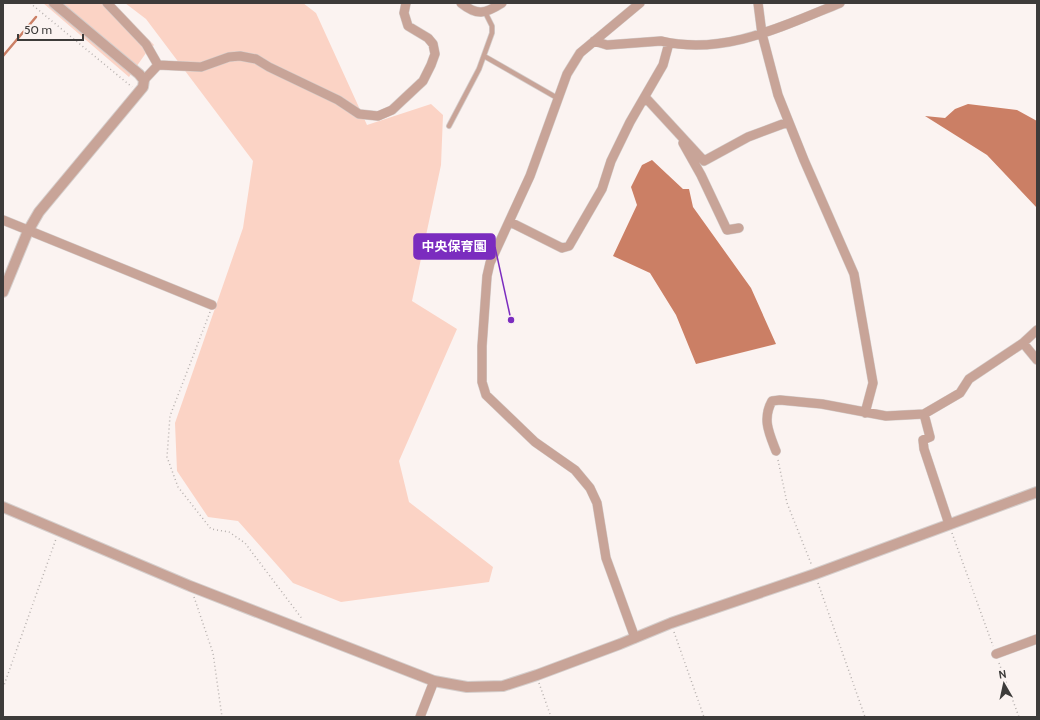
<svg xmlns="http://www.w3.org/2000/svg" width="1040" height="720" viewBox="0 0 1040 720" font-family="Cabin,'Noto Sans JP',sans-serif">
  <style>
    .green { fill: #fbd3c5 }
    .water { fill: #cb7f65 }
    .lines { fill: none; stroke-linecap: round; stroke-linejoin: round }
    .stream { stroke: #cb7f65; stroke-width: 2.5 }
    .service-casing { stroke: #d5cecc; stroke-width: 6 }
    .minor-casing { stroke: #d5cecc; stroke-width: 10 }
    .tertiary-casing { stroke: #d5cecc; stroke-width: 12 }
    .path { stroke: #b7b1af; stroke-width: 1.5; stroke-dasharray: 1 3; stroke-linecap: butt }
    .service { stroke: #c8a498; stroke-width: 4.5 }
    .minor { stroke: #c8a498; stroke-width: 9 }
    .tertiary { stroke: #c8a498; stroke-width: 10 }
    .leader { fill: none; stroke: #7b2cbf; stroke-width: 1.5 }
    .callout-dot { fill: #7b2cbf; stroke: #fbf3f1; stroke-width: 1.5 }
    .callout { fill: #7b2cbf; stroke: #7b2cbf; stroke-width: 1.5 }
    .callout-label { font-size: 13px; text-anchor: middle; font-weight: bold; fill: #fff }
  </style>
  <rect width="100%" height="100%" fill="#fbf3f1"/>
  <path class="green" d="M 43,3 L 113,3 L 154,45 L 146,53 L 129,77 Z
    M 125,3 L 303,3 L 316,13 L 367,125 L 431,104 L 443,115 L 441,165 L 412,301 L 457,329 L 399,461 L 409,502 L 493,567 L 489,582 L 341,602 L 293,583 L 238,521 L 208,517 L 177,471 L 175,423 L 243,228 L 253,161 L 146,19 Z"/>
  <path class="water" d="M 968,104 L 1017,110 L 1037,121 L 1037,208 L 987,155 L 925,116 L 945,118 L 955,109 Z
    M 652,160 L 683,189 L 689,189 L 693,207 L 751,288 L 776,344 L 696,364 L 676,315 L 650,273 L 613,256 L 637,205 L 631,187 L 642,165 Z"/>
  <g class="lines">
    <path class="stream" d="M 3,56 L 36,17"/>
    <defs>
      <path id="service" d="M 484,56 L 559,99
        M 449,126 L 479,69 L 492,33 L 492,26 L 485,12"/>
      <path id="minor" d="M 107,3 L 146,44 L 158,65
        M 461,3 C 477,16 485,14 502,3
        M 758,3 L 762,34 L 778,95 L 804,160 L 854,274 L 873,383 L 865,413
        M 594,41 L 607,45 L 661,41 C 724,56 783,26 840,3
        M 144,80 L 158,65 L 201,67 L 229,57 L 240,56 L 256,59 L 269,67 L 338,100 L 359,114 L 378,116 L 392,110 L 423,81 L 431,65 L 435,54 L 433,44 L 428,38 L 408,26 L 404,13 L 406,3
        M 645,97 L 704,161 L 748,137 L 788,122
        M 683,143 L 701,175 L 727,230 L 739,228
        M 3,220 L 212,305
        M 510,222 L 562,248 L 569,246 L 602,189 L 611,161 L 630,122 L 663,65 L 669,43
        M 1023,343 L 1037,360
        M 924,414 L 930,437 L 923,440 L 924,449 L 949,524
        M 776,451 C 769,433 762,419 772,401 L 780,400 L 822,404 L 886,416 L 924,414 L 960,393 L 969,379 L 1023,343 L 1037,330
        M 635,638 L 606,558 L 597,503 L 590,488 L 575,470 L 535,442 L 486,395 L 482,382 L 482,346 L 487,276 L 490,263 L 530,176 L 567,74 L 580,53 L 640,3
        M 996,654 L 1037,639
        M 420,717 L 434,681"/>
      <path id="tertiary" d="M 3,292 L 28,231 L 39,212 L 143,87 L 144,80 L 139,74 L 54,3
        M 3,507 L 190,586 L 434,681 L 467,687 L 503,686 L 537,675 L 620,644 L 671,623 L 815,574 L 1037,492"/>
    </defs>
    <use href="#service" class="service-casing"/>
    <use href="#minor" class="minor-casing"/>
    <use href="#tertiary" class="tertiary-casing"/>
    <path class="path" d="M 30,3 L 132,87
      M 210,312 L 170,416 L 167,457 L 178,487 L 211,529 L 229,532 L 245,543 L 303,620
      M 778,460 L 787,503 L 812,566
      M 952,533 L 993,646
      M 818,583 L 865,717
      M 194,597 L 213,653 L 222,717
      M 674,632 L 704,717
      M 999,663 L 1019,717
      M 539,683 L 551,717
      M 3,688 L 56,539"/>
    <use href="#service" class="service"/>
    <use href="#minor" class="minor"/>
    <use href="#tertiary" class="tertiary"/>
  </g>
  <path class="leader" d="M511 320L495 247"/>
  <circle class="callout-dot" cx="511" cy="320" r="4"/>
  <rect class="callout" x="414" y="234" width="81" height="25" rx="4"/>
  <g class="callout-label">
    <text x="454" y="251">中央保育園</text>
  </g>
  <rect width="1040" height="720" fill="none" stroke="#3d3b3a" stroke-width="8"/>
  <g transform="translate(1004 684) rotate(351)" stroke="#fbf3f1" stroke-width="3" paint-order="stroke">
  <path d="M0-3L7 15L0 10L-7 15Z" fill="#3d3b3a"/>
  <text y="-6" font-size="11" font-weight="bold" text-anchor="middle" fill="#3d3b3a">N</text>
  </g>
  <path d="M18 34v6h65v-6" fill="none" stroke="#3d3b3a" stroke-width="2"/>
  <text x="24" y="34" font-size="12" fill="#3d3b3a" stroke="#fbf3f1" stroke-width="3" paint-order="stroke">50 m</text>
</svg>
